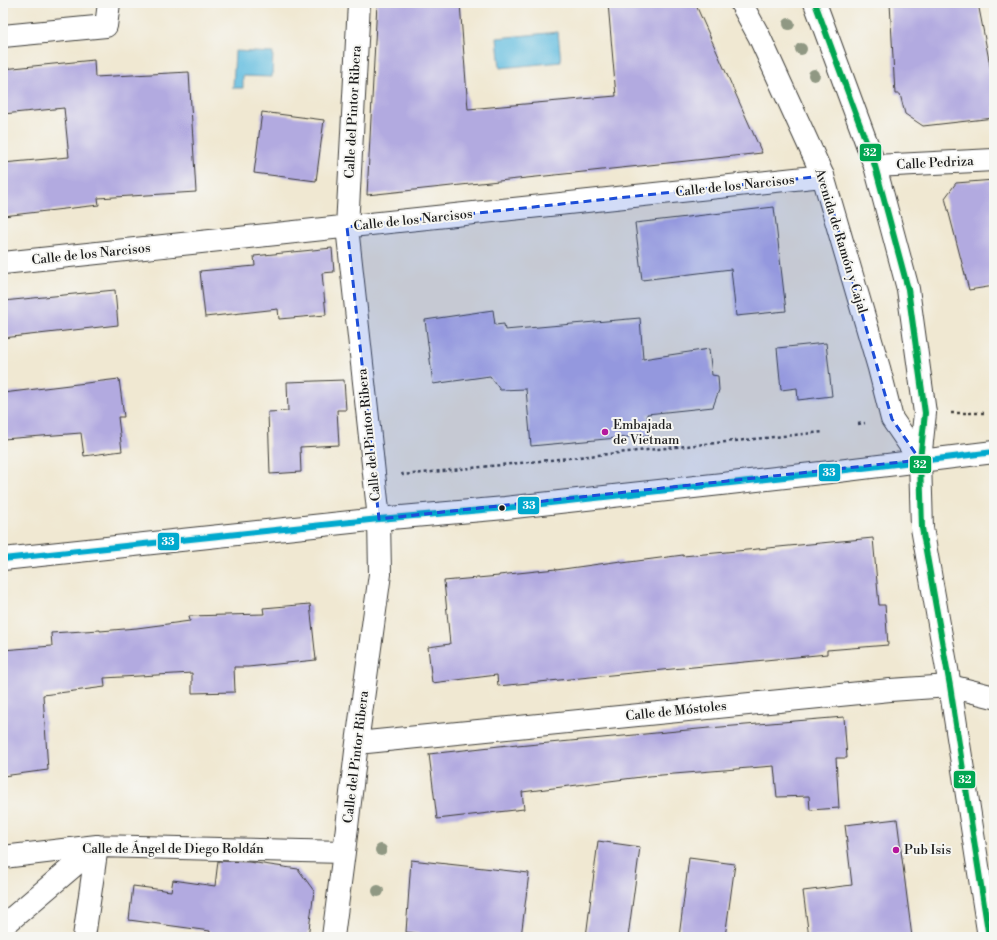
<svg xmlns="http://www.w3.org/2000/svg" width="997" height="940" viewBox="0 0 997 940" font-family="'Libre Bodoni',serif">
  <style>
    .water { fill: #62bde0; stroke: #3f6c7e }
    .building { fill: #b2aae0 }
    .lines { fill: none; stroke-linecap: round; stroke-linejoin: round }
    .street-casing { stroke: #3c3b37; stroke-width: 24 }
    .secondary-casing { stroke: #3c3b37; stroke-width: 24 }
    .path { stroke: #3c3b37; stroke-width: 2.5; stroke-dasharray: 3 3; stroke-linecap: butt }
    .street { stroke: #fff; stroke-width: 22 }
    .secondary { stroke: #fff; stroke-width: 22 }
    .bus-1-casing { stroke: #f6f6f2; stroke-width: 9 }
    .bus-2-casing { stroke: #f6f6f2; stroke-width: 9 }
    .bus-1 { stroke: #00a9ce; stroke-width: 6 }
    .bus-2 { stroke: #00a651; stroke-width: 6 }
    .tree { fill: #909883 }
    .marked { fill: #1d4ed8; fill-opacity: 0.2; stroke: #1d4ed8; stroke-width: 3; stroke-dasharray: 8 5; stroke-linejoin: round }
    .poi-dot { fill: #b5179e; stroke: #f6f6f2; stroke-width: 1.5 }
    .bus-dot { fill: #1c1c1c; stroke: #f6f6f2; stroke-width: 1.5 }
    .labels { text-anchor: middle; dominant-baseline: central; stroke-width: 4; stroke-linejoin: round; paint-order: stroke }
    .street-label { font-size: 13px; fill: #1c1c1c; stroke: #f6f6f2 }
    .poi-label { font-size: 13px; fill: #1c1c1c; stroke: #f6f6f2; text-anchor: start }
    .line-badge { stroke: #f6f6f2; stroke-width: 1.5 }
    .badge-label { font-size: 11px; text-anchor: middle; font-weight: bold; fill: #fff }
  </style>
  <rect width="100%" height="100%" fill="#f6f6f2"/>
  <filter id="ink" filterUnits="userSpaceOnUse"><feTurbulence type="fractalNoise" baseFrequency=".025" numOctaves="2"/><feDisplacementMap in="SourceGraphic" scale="8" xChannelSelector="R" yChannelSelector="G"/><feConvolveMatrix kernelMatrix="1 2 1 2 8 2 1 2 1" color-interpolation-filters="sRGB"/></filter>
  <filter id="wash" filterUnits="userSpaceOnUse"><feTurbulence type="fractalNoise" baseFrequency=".012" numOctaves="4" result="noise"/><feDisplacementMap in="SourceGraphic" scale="16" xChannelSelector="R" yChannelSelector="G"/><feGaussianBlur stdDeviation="0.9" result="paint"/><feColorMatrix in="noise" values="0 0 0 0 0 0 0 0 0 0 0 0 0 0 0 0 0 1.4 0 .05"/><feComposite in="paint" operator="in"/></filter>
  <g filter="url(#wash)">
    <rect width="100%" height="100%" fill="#f0e8d2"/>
    <path class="water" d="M 558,32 L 561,62 L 500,68 L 497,38 Z
      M 235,51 L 273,53 L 272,77 L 243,76 L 243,88 L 233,88 Z"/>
    <g id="blocks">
      <path class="building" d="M 377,3 L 460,3 L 468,109 L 616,96 L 608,3 L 695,3 L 762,153 L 367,195 Z
        M 890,3 L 978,3 L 994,86 L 994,118 L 923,126 L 905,114 L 900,94 L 895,94 Z
        M 94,60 L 95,77 L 189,72 L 196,192 L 98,198 L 99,205 L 3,216 L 3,163 L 69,157 L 64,108 L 3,114 L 3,69 Z
        M 262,112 L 324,120 L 316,181 L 254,173 Z
        M 994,180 L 994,286 L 969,290 L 945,198 L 956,183 Z
        M 774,207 L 786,311 L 736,316 L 731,269 L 642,280 L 635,223 Z
        M 332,248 L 334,272 L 322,273 L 326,315 L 279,319 L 278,309 L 205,317 L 200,271 L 255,266 L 254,256 Z
        M 115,290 L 118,325 L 3,338 L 3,301 Z
        M 493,310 L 495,325 L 504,324 L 505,330 L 640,318 L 643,359 L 709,349 L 712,375 L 718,376 L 719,390 L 713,407 L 647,414 L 649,435 L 531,446 L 526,389 L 500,390 L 490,376 L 433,384 L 425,320 Z
        M 826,343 L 832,396 L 798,400 L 797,388 L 781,390 L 777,348 Z
        M 119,379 L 124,417 L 118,417 L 122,451 L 84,456 L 81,433 L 3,439 L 3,393 Z
        M 344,380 L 346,410 L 337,410 L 339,445 L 300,447 L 301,472 L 270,474 L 268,412 L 288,411 L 287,382 Z
        M 873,538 L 879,605 L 885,605 L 888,645 L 827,650 L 827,654 L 498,686 L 497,675 L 432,683 L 428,647 L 450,644 L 444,581 L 499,576 L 499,575 L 556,569 L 556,570 L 621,561 L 622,563 L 683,555 L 683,556 L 726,552 Z
        M 310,604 L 316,660 L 248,667 L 234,667 L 235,692 L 192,693 L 192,673 L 104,678 L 105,687 L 43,695 L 48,770 L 3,776 L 3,650 L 52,646 L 51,633 L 100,630 L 100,631 L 137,628 L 190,621 L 189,616 L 264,614 L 263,608 Z
        M 844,717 L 847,758 L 836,758 L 839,808 L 810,810 L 809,796 L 777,797 L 774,766 L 649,776 L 522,792 L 524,809 L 437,819 L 429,754 L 517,744 L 517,746 L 709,728 Z
        M 897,819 L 912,937 L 809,937 L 803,891 L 852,885 L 845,825 Z
        M 598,841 L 640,847 L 628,937 L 586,937 Z
        M 689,858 L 735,864 L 725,937 L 679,937 Z
        M 411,860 L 529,873 L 521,937 L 445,937 L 406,932 Z
        M 218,861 L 249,862 L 298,869 L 314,891 L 308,937 L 209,937 L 210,931 L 129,920 L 133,886 L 171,891 L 173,880 L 215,886 Z"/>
    </g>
  </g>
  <g filter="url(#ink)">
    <use href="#blocks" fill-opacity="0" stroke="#3c3b37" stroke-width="1"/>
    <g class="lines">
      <defs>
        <path id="street" d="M 3,36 L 106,26 L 109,3
          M 875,166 L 994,160
          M 3,263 L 823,176
          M 357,743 L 890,690 L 950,686 L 994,697
          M 3,857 L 97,846 L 344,852
          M 3,926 L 97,846
          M 84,937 L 97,846
          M 333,937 L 344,852 L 357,743 L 380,574 L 379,519 L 347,227 L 359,3"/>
        <path id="secondary" d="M 741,3 L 759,36 L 823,176 L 879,368 L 892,419 L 920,460
          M 815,3 L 875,166 L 908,289 L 925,413 L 920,460 L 922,528 L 950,686 L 989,937
          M 3,559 L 379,519 L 505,508 L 830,472 L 994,452"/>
      </defs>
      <use href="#street" class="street-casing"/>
      <use href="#secondary" class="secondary-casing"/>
      <path class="path" d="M 951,413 L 986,413
        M 858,424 L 865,423
        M 402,473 L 403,475 L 823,432"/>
      <use href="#street" class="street"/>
      <use href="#secondary" class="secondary"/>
      <defs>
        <path id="bus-1" d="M 3,559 L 379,519 L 505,508 L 830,472 L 994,452"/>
        <path id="bus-2" d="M 815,3 L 875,166 L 908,289 L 925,413 L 920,460 L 922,528 L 950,686 L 989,937"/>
      </defs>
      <use href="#bus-1" class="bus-1-casing"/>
      <use href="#bus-2" class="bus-2-casing"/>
      <use href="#bus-1" class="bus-1"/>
      <use href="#bus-2" class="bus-2"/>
    </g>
    <g class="tree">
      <circle cx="789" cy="24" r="6"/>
      <circle cx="801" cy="49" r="6"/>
      <circle cx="814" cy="75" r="6"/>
      <circle cx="381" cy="850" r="6"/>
      <circle cx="378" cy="891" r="6"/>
    </g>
  </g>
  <path class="marked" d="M 823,176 L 892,419 L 920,460 L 379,519 L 347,227 Z"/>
  <g class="poi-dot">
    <circle cx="605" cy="432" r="4"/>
    <circle cx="896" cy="850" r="4"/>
  </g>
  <circle class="bus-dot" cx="502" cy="508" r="3.5"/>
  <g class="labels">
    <g class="street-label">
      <text transform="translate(353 112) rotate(-87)">Calle del Pintor Ribera</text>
      <text transform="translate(935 163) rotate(-3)">Calle Pedriza</text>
      <text transform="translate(735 186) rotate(-6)">Calle de los Narcisos</text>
      <text transform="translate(413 220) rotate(-6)">Calle de los Narcisos</text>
      <text transform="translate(841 241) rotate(73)">Avenida de Ramón y Cajal</text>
      <text transform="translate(91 254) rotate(-6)">Calle de los Narcisos</text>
      <text transform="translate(369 435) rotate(-96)">Calle del Pintor Ribera</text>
      <text transform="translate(676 711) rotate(-6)">Calle de Móstoles</text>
      <text transform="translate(356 757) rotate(-83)">Calle del Pintor Ribera</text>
      <text x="173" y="849">Calle de Ángel de Diego Roldán</text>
    </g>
    <g class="poi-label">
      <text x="613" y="425">Embajada<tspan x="613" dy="15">de Vietnam</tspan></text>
      <text x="904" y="850">Pub Isis</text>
    </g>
  </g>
  <g class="line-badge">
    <rect x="859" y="143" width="23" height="19" rx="4" fill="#00a651"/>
    <rect x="909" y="455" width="23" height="19" rx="4" fill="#00a651"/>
    <rect x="818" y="463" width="23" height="19" rx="4" fill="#00a9ce"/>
    <rect x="517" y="496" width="23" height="19" rx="4" fill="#00a9ce"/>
    <rect x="157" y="532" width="23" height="19" rx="4" fill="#00a9ce"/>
    <rect x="953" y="770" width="23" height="19" rx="4" fill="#00a651"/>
  </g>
  <g class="badge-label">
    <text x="870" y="156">32</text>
    <text x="920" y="468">32</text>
    <text x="829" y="476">33</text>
    <text x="529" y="509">33</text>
    <text x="168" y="545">33</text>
    <text x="965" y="783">32</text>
  </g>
  <rect width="997" height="940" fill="none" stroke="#f6f6f2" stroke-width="16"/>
</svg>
